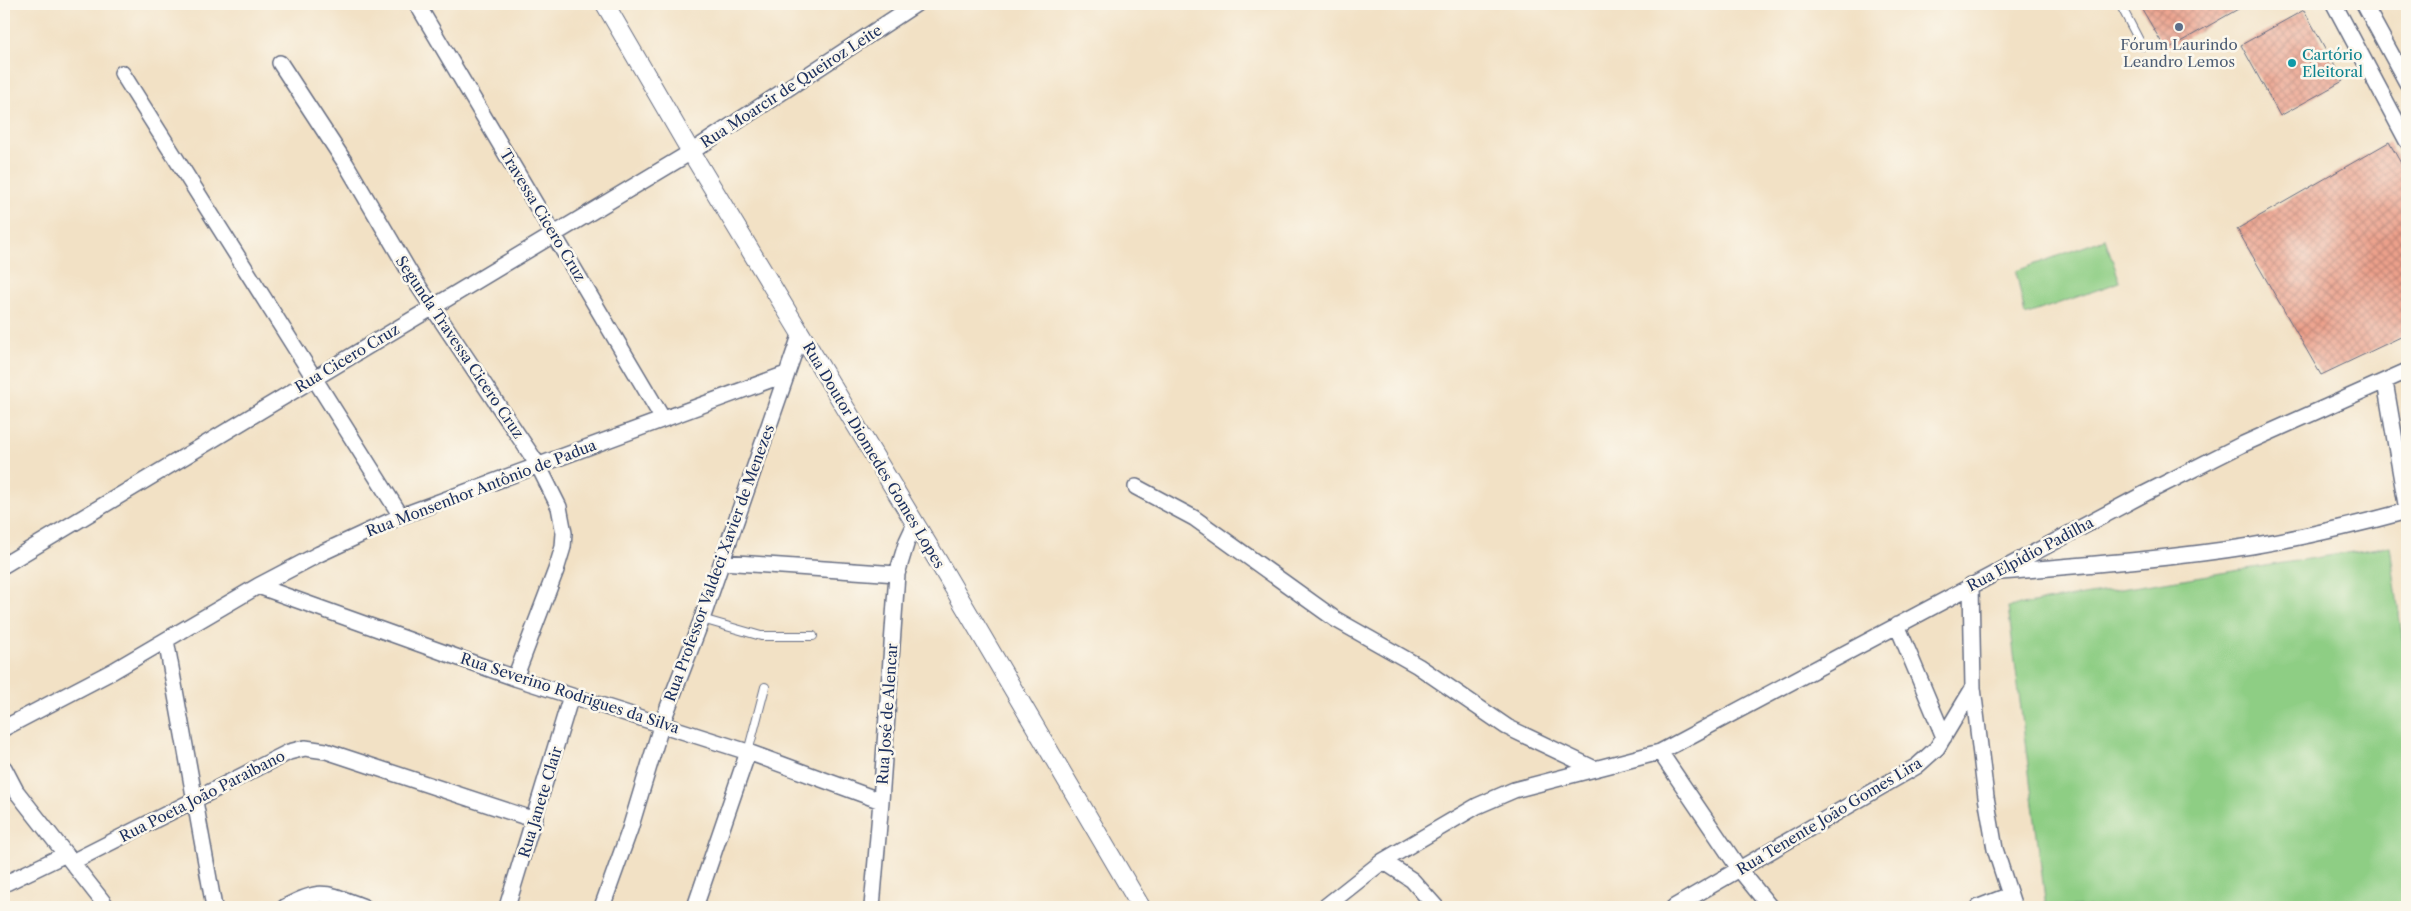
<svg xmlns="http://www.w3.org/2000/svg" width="2411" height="911" viewBox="0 0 2411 911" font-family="'Libre Caslon Text',serif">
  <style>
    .park { fill: #8ece84; stroke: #547e71 }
    .building { fill: url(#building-cross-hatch) }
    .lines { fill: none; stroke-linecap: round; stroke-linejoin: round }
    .service-casing { stroke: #666d82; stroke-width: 10 }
    .minor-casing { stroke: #666d82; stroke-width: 18 }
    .tertiary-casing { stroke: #666d82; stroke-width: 20 }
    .service { stroke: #fff; stroke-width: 8 }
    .minor { stroke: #fff; stroke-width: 15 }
    .tertiary { stroke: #fff; stroke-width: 18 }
    .service-dot { fill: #5c6f8a; stroke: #fbf7ec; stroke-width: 2 }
    .culture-dot { fill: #0f9aa8; stroke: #fbf7ec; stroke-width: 2 }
    .labels { text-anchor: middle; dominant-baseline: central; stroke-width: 5; stroke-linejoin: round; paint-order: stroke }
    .service-label { font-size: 15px; fill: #4e5e75; stroke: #fbf7ec }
    .culture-label { font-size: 15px; fill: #0d838f; stroke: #fbf7ec; text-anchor: start }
    .street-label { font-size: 15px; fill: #1b2f5e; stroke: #fbf7ec }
  </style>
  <defs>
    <pattern id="building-cross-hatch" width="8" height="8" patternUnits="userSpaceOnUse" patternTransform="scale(1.25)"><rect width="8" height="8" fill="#eca08b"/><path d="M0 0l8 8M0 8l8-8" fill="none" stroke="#be8375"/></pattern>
  </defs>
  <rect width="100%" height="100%" fill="#fbf7ec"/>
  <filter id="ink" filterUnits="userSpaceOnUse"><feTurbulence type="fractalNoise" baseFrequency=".02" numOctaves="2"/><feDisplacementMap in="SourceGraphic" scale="10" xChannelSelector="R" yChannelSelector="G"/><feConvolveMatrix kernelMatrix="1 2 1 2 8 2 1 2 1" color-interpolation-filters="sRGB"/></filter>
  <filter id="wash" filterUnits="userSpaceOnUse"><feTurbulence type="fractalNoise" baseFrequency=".0096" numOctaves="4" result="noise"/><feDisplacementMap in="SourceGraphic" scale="20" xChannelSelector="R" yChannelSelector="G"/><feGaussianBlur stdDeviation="1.12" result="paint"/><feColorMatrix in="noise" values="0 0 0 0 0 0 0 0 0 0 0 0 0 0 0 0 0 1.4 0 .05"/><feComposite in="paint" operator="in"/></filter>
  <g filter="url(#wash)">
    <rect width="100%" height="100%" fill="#f2e1c5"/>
    <path class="park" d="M 2105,239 L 2120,282 L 2025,315 L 2016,271 Z
      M 2390,546 L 2407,674 L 2407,907 L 2046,907 L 2008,607 Z"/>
    <g id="blocks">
      <path class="building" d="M 2139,4 L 2247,4 L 2166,50 Z
        M 2304,10 L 2343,81 L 2280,116 L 2241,45 Z
        M 2389,142 L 2407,174 L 2407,334 L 2321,375 L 2237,229 Z"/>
    </g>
  </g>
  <g filter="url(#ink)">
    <use href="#blocks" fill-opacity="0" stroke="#666d82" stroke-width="1"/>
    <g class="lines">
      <defs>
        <path id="service" d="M 2120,4 L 2142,46
          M 702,619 L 761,636 L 813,636
          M 748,752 L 765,687"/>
        <path id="minor" d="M 417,4 L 663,419
          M 2334,4 L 2407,141
          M 2364,4 L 2407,83
          M 280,63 L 346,164 L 413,278 L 538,465 L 559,507 L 564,533 L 563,547 L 556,570 L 515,678
          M 122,73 L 401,516
          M 2385,382 L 2407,510
          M 1136,487 L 1194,518 L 1335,619 L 1418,666 L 1507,727 L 1593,768
          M 722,562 L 897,574
          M 4,565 L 691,152 L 916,4
          M 2001,572 C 2085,565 2169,559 2251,546 C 2304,537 2356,525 2407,511
          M 1971,585 L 1973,688 L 1986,797 L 1995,849 L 2014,907
          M 258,586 L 515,678 L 748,752 L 881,801
          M 1897,625 L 1944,737
          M 166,640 L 214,907
          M 4,728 L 113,671 L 258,586 L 319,554 L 401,516 L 786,374
          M 1660,752 L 1740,870 L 1770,907
          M 4,768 L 16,791 L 107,907
          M 1383,861 L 1412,880 L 1436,907
          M 72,862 L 289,752 L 305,748 L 326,751 L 535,820
          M 4,884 L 66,854
          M 285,907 C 322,887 326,893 364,907
          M 507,907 L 571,696
          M 602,907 L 630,829 L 662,723 L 702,619 L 801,333
          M 695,907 L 748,752
          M 872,907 L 881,801 L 897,574 L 907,541 L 915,524
          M 1325,907 L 1383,861 L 1477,806 L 1514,790 L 1660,752 L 2144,494 L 2241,445 L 2407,371
          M 1674,907 L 1917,766 L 1937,748 L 1973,688
          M 1979,907 L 2010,895"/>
        <path id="tertiary" d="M 605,4 L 691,152 L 939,563 L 1141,907"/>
      </defs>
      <use href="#service" class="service-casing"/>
      <use href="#minor" class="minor-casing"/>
      <use href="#tertiary" class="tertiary-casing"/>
      <use href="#service" class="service"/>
      <use href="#minor" class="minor"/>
      <use href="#tertiary" class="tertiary"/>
    </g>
  </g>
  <circle class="service-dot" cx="2179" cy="27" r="5"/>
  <circle class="culture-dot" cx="2292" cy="63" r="5"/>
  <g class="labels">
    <g class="service-label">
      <text x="2179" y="44">Fórum Laurindo<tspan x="2179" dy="17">Leandro Lemos</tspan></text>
    </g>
    <g class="culture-label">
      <text x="2302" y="54">Cartório<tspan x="2302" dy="17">Eleitoral</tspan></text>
    </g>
    <g class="street-label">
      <text transform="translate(791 86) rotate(-33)">Rua Moarcir de Queiroz Leite</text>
      <text transform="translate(543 215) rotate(59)">Travessa Cicero Cruz</text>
      <text transform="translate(460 347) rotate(56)">Segunda Travessa Cicero Cruz</text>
      <text transform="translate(347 358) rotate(-31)">Rua Cicero Cruz</text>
      <text transform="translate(874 455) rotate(59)">Rua Doutor Diomedes Gomes Lopes</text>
      <text transform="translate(481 488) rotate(-21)">Rua Monsenhor Antônio de Padua</text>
      <text transform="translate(2030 554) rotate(-28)">Rua Elpídio Padilha</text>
      <text transform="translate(719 563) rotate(-70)">Rua Professor Valdeci Xavier de Menezes</text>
      <text transform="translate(570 693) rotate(18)">Rua Severino Rodrigues da Silva</text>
      <text transform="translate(887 714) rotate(-86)">Rua José de Alencar</text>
      <text transform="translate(202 796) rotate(-27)">Rua Poeta João Paraibano</text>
      <text transform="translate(540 802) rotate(-73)">Rua Janete Clair</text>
      <text transform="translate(1829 816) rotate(-31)">Rua Tenente João Gomes Lira</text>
    </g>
  </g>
  <rect width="2411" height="911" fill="none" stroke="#fbf7ec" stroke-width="20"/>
</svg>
